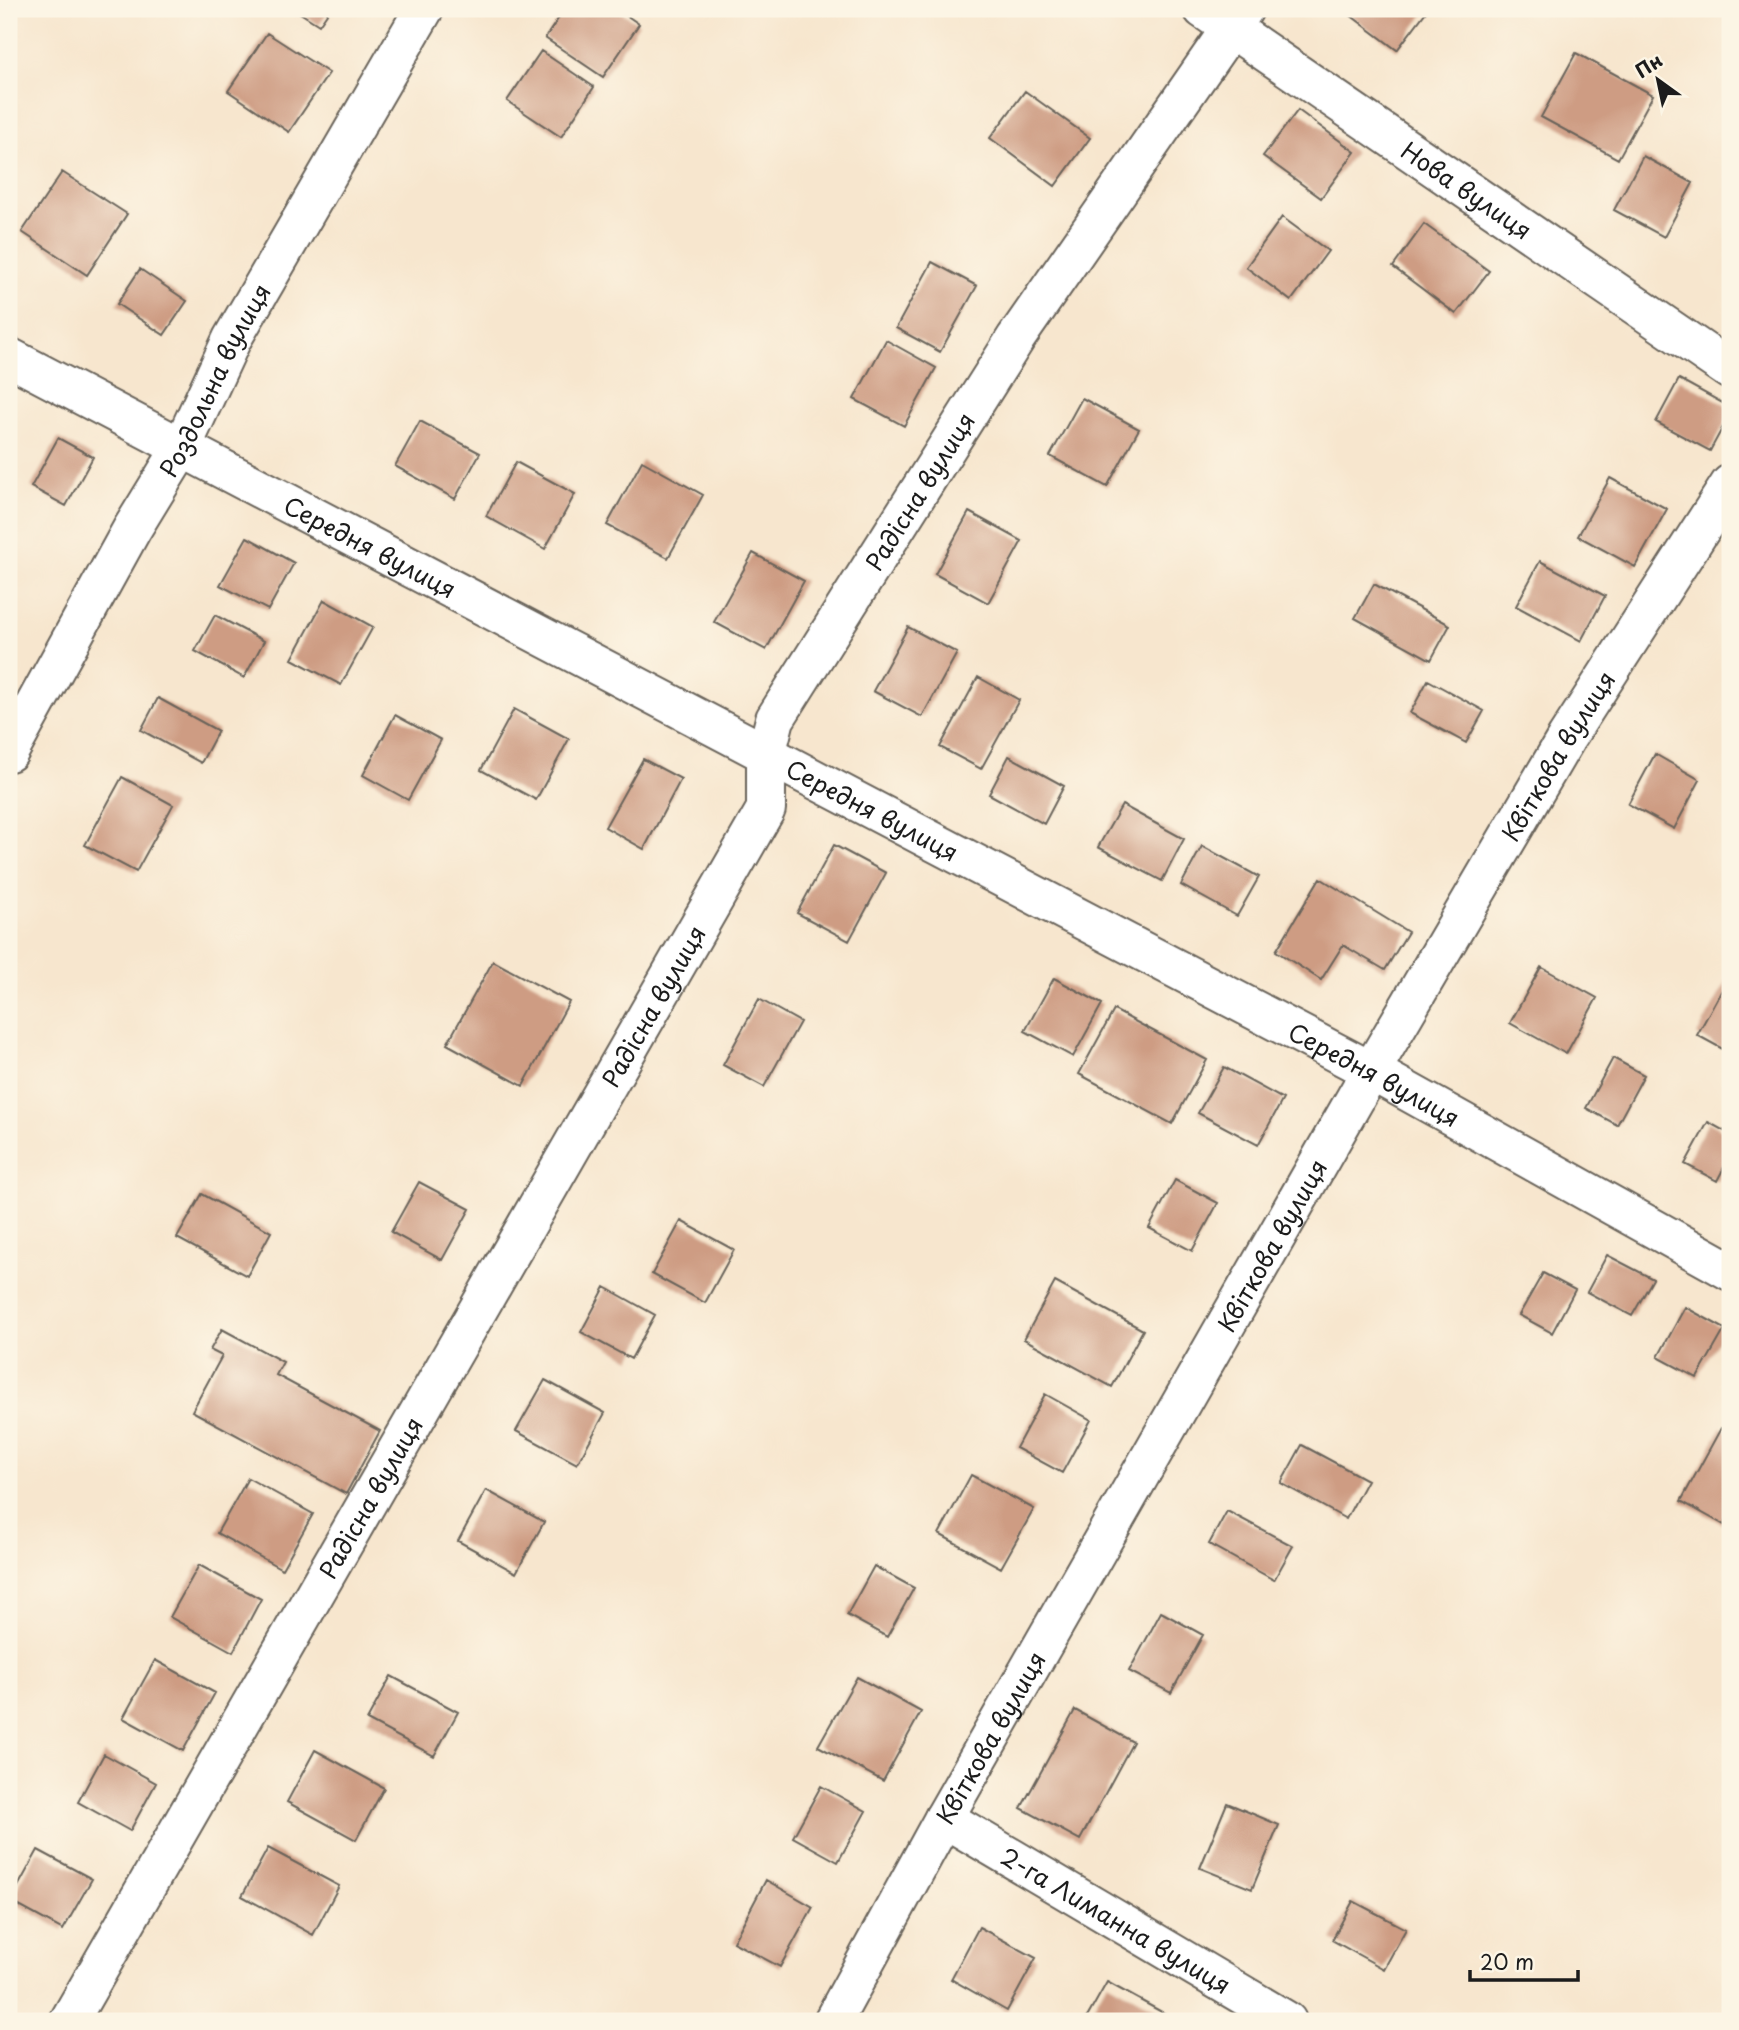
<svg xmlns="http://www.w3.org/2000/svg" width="1739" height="2030" viewBox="0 0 1739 2030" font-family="'Playpen Sans',sans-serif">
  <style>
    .building { fill: #ce9c83 }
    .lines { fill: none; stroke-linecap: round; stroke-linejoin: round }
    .minor-casing { stroke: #69635a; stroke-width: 42 }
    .minor { stroke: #fff; stroke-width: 38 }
    .labels { text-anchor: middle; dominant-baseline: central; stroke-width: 6; stroke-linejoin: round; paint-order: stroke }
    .street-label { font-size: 24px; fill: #1c1c1c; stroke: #fcf5e5 }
  </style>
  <rect width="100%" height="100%" fill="#fcf5e5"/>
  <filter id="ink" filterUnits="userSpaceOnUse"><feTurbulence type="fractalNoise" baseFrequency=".0143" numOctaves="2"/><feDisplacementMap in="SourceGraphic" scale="14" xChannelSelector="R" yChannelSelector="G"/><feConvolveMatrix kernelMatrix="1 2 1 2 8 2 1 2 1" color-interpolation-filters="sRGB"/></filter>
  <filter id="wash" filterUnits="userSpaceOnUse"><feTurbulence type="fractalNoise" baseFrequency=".00686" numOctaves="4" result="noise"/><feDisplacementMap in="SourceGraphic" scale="28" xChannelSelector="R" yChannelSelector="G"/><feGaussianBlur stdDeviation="1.57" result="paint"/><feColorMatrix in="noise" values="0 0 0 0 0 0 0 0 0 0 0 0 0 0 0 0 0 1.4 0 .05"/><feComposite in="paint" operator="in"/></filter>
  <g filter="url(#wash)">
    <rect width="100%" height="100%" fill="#f7e6ce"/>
    <g id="blocks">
      <path class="building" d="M 294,9 L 330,9 L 319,25 Z
        M 565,9 L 617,9 L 639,24 L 603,77 L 545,38 Z
        M 1342,9 L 1428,9 L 1397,50 Z
        M 267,33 L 329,73 L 289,132 L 228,91 Z
        M 541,51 L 594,87 L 561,137 L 507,101 Z
        M 1576,53 L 1653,95 L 1618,159 L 1541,117 Z
        M 1025,91 L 1090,138 L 1055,186 L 990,138 Z
        M 1298,110 L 1355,152 L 1321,198 L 1263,156 Z
        M 1643,156 L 1693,183 L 1664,237 L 1614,210 Z
        M 62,172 L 127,214 L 87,275 L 22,232 Z
        M 1282,217 L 1328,251 L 1291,301 L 1246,267 Z
        M 1424,224 L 1489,271 L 1456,314 L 1393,267 Z
        M 932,262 L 977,286 L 940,352 L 896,328 Z
        M 140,269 L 187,301 L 164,335 L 117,304 Z
        M 886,340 L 936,368 L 904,426 L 854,399 Z
        M 1679,379 L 1730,407 L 1730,414 L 1710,451 L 1656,422 Z
        M 1082,398 L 1139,429 L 1107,487 L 1050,456 Z
        M 420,421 L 480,453 L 455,499 L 395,466 Z
        M 58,438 L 93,457 L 66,506 L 31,487 Z
        M 642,461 L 703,495 L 668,558 L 607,525 Z
        M 516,462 L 575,494 L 545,549 L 486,516 Z
        M 1610,478 L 1667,509 L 1635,567 L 1578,536 Z
        M 969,512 L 1022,541 L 988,603 L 935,574 Z
        M 247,537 L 294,563 L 268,610 L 220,585 Z
        M 753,553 L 804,581 L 766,650 L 714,622 Z
        M 1540,561 L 1605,596 L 1581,641 L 1516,606 Z
        M 1374,584 L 1450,625 L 1431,660 L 1355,618 Z
        M 324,600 L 373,627 L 341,685 L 292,659 Z
        M 215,615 L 264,641 L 244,678 L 195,651 Z
        M 908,627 L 957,653 L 922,717 L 873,691 Z
        M 978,677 L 1019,700 L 981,769 L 940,747 Z
        M 1428,680 L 1484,711 L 1466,743 L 1410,713 Z
        M 158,698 L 218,731 L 201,763 L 141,730 Z
        M 514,709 L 569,739 L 536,800 L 481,770 Z
        M 395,715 L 441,740 L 408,800 L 363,775 Z
        M 1655,754 L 1700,780 L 1674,829 L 1628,804 Z
        M 1009,756 L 1064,786 L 1044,824 L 989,794 Z
        M 643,759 L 681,779 L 644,849 L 605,827 Z
        M 122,777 L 173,805 L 136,872 L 85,845 Z
        M 1122,805 L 1184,839 L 1162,881 L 1098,847 Z
        M 834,845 L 886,873 L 849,941 L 797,913 Z
        M 1202,846 L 1259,877 L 1237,916 L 1181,885 Z
        M 1320,878 L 1408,932 L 1385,970 L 1343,945 L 1321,980 L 1276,951 Z
        M 493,961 L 569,1002 L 523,1086 L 447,1044 Z
        M 1541,967 L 1597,998 L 1566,1054 L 1510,1023 Z
        M 1054,978 L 1102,1004 L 1073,1057 L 1025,1031 Z
        M 1728,979 L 1730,980 L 1730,1053 L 1697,1035 Z
        M 759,999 L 800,1022 L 764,1087 L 723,1065 Z
        M 1114,1010 L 1207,1060 L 1172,1124 L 1079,1074 Z
        M 1613,1058 L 1644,1075 L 1617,1125 L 1586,1108 Z
        M 1224,1067 L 1283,1099 L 1258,1145 L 1198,1113 Z
        M 1708,1122 L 1730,1134 L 1730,1156 L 1717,1181 L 1685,1164 Z
        M 1175,1180 L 1218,1203 L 1192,1251 L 1149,1228 Z
        M 419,1182 L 470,1209 L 442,1260 L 391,1232 Z
        M 202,1194 L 271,1232 L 247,1276 L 177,1238 Z
        M 681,1221 L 734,1250 L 705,1303 L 652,1274 Z
        M 1607,1255 L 1653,1279 L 1632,1316 L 1587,1292 Z
        M 1543,1273 L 1575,1290 L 1552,1333 L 1519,1315 Z
        M 1055,1282 L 1143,1330 L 1112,1387 L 1024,1339 Z
        M 605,1287 L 655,1315 L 631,1359 L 581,1332 Z
        M 1685,1307 L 1725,1329 L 1697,1378 L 1658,1357 Z
        M 222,1329 L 283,1362 L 276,1375 L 380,1431 L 346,1494 L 192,1411 L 222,1356 L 210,1350 Z
        M 545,1380 L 605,1413 L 577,1464 L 516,1431 Z
        M 1045,1394 L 1091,1420 L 1062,1473 L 1016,1448 Z
        M 1721,1428 L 1730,1433 L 1730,1514 L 1724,1525 L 1681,1501 Z
        M 1302,1445 L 1367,1480 L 1346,1519 L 1281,1483 Z
        M 971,1475 L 1034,1509 L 1001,1568 L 939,1534 Z
        M 248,1478 L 313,1514 L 282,1569 L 217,1533 Z
        M 486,1490 L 544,1522 L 516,1573 L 458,1541 Z
        M 1227,1511 L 1293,1546 L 1274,1580 L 1209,1544 Z
        M 199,1565 L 261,1599 L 233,1652 L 170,1617 Z
        M 874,1566 L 914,1588 L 887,1637 L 847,1615 Z
        M 1161,1612 L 1203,1635 L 1171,1693 L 1129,1671 Z
        M 155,1660 L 215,1693 L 183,1751 L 123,1718 Z
        M 391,1676 L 458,1712 L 434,1756 L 367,1720 Z
        M 857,1677 L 921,1712 L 883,1781 L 818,1746 Z
        M 1075,1710 L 1133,1742 L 1080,1840 L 1021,1808 Z
        M 315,1750 L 384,1788 L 356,1840 L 287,1802 Z
        M 104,1754 L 156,1783 L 130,1831 L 78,1802 Z
        M 821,1786 L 866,1811 L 838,1862 L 793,1837 Z
        M 1227,1803 L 1279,1825 L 1252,1889 L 1200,1868 Z
        M 268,1848 L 339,1886 L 313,1935 L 242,1896 Z
        M 38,1850 L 92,1879 L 63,1930 L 10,1901 Z
        M 766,1880 L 813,1907 L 780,1967 L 733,1942 Z
        M 1353,1901 L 1406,1929 L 1384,1969 L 1332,1940 Z
        M 979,1927 L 1036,1958 L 1007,2011 L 951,1979 Z
        M 1107,1982 L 1169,2016 L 1166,2021 L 1085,2021 Z"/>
    </g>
  </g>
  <g filter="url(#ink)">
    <use href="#blocks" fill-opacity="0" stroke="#69635a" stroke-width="2"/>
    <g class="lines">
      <defs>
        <g id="minor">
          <path id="s1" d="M 1203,9 L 1730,370"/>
          <path id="s2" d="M 9,357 L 1371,1071 L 1730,1271"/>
          <path id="s3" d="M 9,752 L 132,529 L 181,449 L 232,339 L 424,9"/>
          <path id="s4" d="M 944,1818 L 1287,2021"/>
          <path id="s5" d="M 69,2021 L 766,809 L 766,755 L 775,719 L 1016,338 L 1244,9"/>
          <path id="s6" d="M 833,2021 L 944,1818 L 1371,1071 L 1567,737 L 1730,484"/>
        </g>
      </defs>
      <use href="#minor" class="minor-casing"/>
      <use href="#minor" class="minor"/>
    </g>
  </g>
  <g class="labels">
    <g class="street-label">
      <text stroke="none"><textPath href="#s1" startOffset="320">Нова вулиця</textPath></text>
      <text stroke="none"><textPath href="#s3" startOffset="425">Роздольна вулиця</textPath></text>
      <text stroke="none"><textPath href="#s5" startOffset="1759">Радісна вулиця</textPath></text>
      <text stroke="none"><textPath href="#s2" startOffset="408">Середня вулиця</textPath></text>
      <text stroke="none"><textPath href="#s6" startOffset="1458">Квіткова вулиця</textPath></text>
      <text stroke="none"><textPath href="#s2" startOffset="975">Середня вулиця</textPath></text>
      <text stroke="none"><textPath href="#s5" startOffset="1171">Радісна вулиця</textPath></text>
      <text stroke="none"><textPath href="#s2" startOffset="1542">Середня вулиця</textPath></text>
      <text stroke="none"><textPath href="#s6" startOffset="891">Квіткова вулиця</textPath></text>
      <text stroke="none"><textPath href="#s5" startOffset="604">Радісна вулиця</textPath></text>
      <text stroke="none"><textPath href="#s6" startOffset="324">Квіткова вулиця</textPath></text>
      <text stroke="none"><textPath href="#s4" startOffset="200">2-га Лиманна вулиця</textPath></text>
    </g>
  </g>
  <rect width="1739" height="2030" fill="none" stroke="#fcf5e5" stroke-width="35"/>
  <g transform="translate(1658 80) rotate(327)" stroke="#fcf5e5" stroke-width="5" paint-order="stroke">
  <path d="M0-5L12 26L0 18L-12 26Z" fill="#1c1c1c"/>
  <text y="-10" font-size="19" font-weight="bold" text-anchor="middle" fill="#1c1c1c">Пн</text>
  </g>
  <path d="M1470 1970v10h108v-10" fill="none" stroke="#1c1c1c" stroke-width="3.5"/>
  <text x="1480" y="1970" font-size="21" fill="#1c1c1c" stroke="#fcf5e5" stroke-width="5" paint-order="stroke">20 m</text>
</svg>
